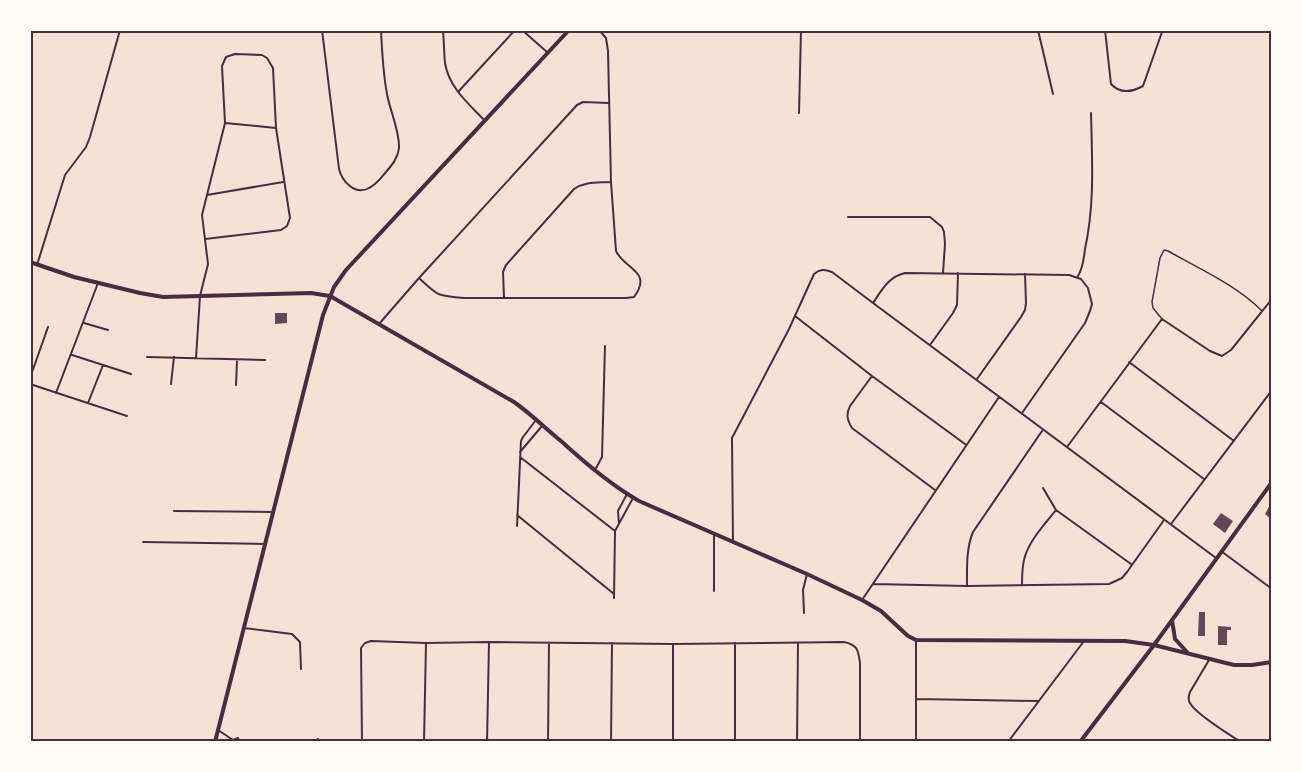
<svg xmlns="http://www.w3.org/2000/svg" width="1302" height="772" viewBox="0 0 1302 772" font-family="'Exo 2',sans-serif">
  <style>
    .building { fill: #644757 }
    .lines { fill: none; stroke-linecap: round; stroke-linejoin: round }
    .service { stroke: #4a2c40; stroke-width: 1.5 }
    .minor { stroke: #4a2c40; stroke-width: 2 }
    .secondary { stroke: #4a2c40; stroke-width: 4 }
    .neatline { fill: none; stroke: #4a2c40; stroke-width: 2 }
  </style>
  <rect width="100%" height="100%" fill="#f7e1d7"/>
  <path class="building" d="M 275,313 L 287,313 L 287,323 L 275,324 Z
    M 1270,505 L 1272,506 L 1272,520 L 1265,514 Z
    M 1221,513 L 1233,521 L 1225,533 L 1213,524 Z
    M 1199,612 L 1205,612 L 1205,636 L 1198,636 Z
    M 1218,626 L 1231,627 L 1231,630 L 1227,630 L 1227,645 L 1218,645 Z"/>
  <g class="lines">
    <path class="service" d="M 1162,319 L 1153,308 L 1152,302 L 1160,258 L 1164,250 L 1168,251 C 1200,269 1236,285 1262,311"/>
    <path class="minor" d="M 322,30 L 339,169 C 342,181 355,196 369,188 C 376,185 381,178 386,172 C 392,165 398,158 399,148 C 400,132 390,111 387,94 C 383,73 382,52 381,30
      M 443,30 C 444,41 444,52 445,63 C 449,88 469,104 485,121
      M 522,30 L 547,52
      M 1038,30 L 1053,94
      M 1105,30 L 1111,84 C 1120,94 1132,92 1143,86 L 1162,32 L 1162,30
      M 458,92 L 515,30
      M 799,113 L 801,30
      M 225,123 L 276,128
      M 207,195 L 283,182
      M 848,217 L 930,217 L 942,227 L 944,232 L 945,244 L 943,273
      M 37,265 L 65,175 L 86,147 L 90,137 L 120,30
      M 1078,276 C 1083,268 1084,258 1085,249 C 1095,203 1092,159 1091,113
      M 419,278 C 438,296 437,296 464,298 L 626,298 L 634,297 C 653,271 625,270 616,251 L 611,182 L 608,51 L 606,38 L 599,30
      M 504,297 L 503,272 L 506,265 L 574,189 C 586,181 597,183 611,182
      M 873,303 C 882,290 888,277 905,273 L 1069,275 L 1081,279 L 1088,288 L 1092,304 L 1090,311 L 1085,323 L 1022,413
      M 795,316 L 872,376 L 965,444
      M 84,323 L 108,330
      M 379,324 L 419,278 L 577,105 L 583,102 L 608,103
      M 930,345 L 953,313 L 957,305 L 958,273
      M 72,355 L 131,374
      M 147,357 L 265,360
      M 196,358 L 200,296 L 208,264 L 202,215 L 225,123 L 222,66 L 226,57 L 235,54 L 262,55 L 267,58 L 273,68 L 276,128 L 290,218 L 287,226 L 281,230 L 205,239
      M 1129,362 L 1234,441
      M 872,376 L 850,406 C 846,414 847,420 852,428 L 935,490
      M 30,378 L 48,327
      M 977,379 L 1021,317 L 1025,310 L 1026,303 L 1025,274
      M 30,384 L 127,416
      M 171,384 L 174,357
      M 236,385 L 237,361
      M 56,393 L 98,283
      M 1101,402 L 1204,479
      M 88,403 L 103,365
      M 1067,447 L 1162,319 L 1210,351 L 1222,356 L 1231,350 L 1272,299
      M 520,452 L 542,426
      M 520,457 L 615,531
      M 595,470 L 602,457 L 605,346
      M 1043,488 L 1056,510
      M 174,511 L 274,512
      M 517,515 L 614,594
      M 619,524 L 618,511 L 627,494
      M 1171,524 L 1272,390
      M 517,526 L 521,441 L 523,437 L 536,420
      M 714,534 L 714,591
      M 143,542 L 265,544
      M 733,542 L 732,438 L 789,329 L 814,274 C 820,269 824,269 832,272 L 873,303 L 1216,558
      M 1221,551 L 1272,589
      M 873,584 L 967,586 L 1109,584 L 1122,578 L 1127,572 L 1164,520
      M 1022,585 C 1022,577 1022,568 1024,560 C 1028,542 1044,525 1056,510 L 1131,564
      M 967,586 C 967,568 966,549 973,532 L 1042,431
      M 614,598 L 615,531 L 633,498
      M 862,600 L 999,397
      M 804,613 L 803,590 L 807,574
      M 244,628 L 292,634 L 300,642 L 301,669
      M 916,640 L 916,742
      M 735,643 L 735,742
      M 1209,660 L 1190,692 C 1189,695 1188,697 1189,701 C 1192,712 1230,735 1241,742
      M 916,699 L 1039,701
      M 218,730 L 233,740 L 238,738 L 240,742
      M 314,742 L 318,739
      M 362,742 L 361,648 L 365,643 L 371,641 L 426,643 L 489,642 L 673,644 L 844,642 C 858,645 858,650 860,663 L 860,742
      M 424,742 L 426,643
      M 487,742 L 489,643
      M 548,742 L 549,643
      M 611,742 L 612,643
      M 673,742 L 673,644
      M 797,742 L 798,643
      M 1008,742 L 1084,641"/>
    <path class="secondary" d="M 30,262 L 74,277 L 140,293 L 163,297 L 311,293 L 330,296 L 514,402 C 531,414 545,428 561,441 C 585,463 611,485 639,501 L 807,574 L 862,600 L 881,611 L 908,636 L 916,640 L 1125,641 L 1154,645 L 1234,665 L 1252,665 L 1272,662
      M 1172,620 L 1175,639 L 1187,652
      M 215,742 L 323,315 L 334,287 L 346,270 L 569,30
      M 1080,742 L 1154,645 L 1272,482"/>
  </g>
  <rect width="1302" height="772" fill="none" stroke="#fffaf5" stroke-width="63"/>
  <rect x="32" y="32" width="1238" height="708" class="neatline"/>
</svg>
